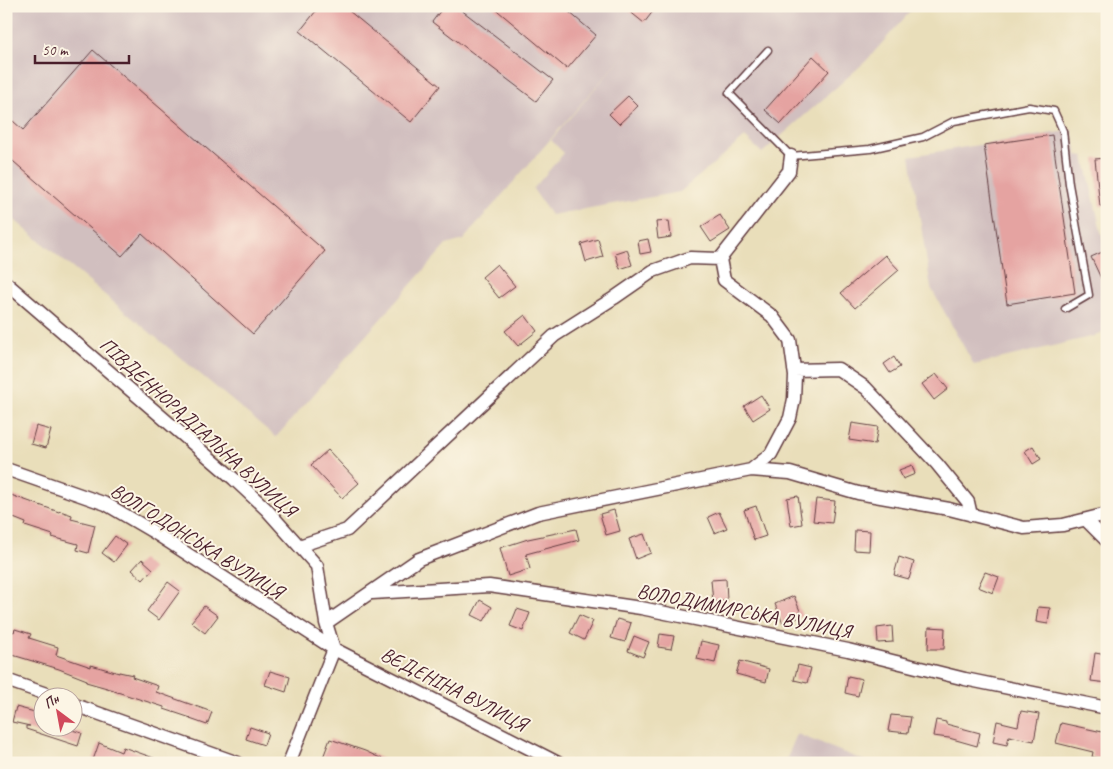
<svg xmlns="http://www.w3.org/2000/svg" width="1113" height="769" viewBox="0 0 1113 769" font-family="Caveat,sans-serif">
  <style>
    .industrial { fill: #d1bfbf }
    .building { fill: #e5a3a1 }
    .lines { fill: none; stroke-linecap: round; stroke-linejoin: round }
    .service-casing { stroke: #623c40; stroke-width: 9 }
    .minor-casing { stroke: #623c40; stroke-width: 15 }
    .service { stroke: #fff; stroke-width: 6 }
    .minor { stroke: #fff; stroke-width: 12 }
    .labels { text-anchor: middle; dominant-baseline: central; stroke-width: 4; stroke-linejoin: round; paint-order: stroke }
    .street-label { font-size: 20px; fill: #4a1f2b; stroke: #fcf5e5 }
  </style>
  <rect width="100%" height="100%" fill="#fcf5e5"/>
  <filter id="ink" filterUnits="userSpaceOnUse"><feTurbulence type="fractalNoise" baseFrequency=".02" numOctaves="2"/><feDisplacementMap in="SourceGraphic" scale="10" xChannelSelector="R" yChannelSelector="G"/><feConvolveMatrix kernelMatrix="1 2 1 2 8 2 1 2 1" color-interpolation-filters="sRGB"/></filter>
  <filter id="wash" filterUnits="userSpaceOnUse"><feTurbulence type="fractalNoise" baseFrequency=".0096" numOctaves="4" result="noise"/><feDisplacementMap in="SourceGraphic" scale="20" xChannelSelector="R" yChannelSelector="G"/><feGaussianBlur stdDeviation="1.12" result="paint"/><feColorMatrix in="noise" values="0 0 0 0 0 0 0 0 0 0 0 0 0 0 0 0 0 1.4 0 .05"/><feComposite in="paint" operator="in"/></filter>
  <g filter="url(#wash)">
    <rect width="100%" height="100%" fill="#e9deba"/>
    <path class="industrial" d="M 6,6 L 915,6 L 866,61 L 762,153 L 745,137 L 680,192 L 551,215 L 533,189 L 564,153 L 551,140 L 640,36 L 463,240 L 446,245 L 276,437 L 6,213 Z
      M 1072,130 L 1077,155 L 1084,156 L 1104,245 L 1107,251 L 1107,331 L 1094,336 L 974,365 L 931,288 L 910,156 Z
      M 797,734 L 870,763 L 785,763 Z"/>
    <g id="blocks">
      <path class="building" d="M 320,6 L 343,6 L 440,86 L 411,122 L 300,31 Z
        M 444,6 L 456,6 L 553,80 L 536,101 L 432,22 Z
        M 492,6 L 562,6 L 596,35 L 567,69 Z
        M 623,6 L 657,6 L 644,23 Z
        M 93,50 L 325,251 L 253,334 L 142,234 L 122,256 L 6,155 L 6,129 L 13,121 L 23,130 Z
        M 813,56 L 829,71 L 781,124 L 765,110 Z
        M 628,96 L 638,106 L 619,124 L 609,114 Z
        M 1052,135 L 1075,293 L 1007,304 L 984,145 Z
        M 1107,158 L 1107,206 L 1100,206 L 1095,159 Z
        M 720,215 L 730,230 L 711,242 L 701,227 Z
        M 669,221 L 671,237 L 658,239 L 656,222 Z
        M 598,239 L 603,257 L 586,262 L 581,244 Z
        M 648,239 L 651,252 L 640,254 L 638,241 Z
        M 627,249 L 632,265 L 620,269 L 615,253 Z
        M 1107,250 L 1107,291 L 1091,257 Z
        M 885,255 L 899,270 L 855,308 L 841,293 Z
        M 497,264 L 515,286 L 499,298 L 482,277 Z
        M 525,315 L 537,331 L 518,346 L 505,331 Z
        M 894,357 L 900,367 L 890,373 L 884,364 Z
        M 936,374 L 948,389 L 934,400 L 922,384 Z
        M 761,395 L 770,409 L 753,420 L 744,406 Z
        M 852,423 L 878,427 L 875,444 L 849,440 Z
        M 36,426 L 51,430 L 46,448 L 31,444 Z
        M 1033,446 L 1041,459 L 1033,464 L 1025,451 Z
        M 328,450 L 359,483 L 342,498 L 311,465 Z
        M 912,465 L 915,474 L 903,479 L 899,470 Z
        M 8,494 L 59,512 L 60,511 L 72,515 L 71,519 L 95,525 L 88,553 L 77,550 L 78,544 L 52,537 L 53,535 L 25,526 L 26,523 L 6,515 L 6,499 Z
        M 798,496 L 802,524 L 791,526 L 787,498 Z
        M 816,499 L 835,501 L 832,523 L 813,521 Z
        M 756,506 L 766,536 L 754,540 L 744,510 Z
        M 614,510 L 620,531 L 606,535 L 600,514 Z
        M 719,512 L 727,528 L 715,533 L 708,517 Z
        M 576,529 L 579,540 L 526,554 L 530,569 L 508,576 L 500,548 L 528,539 Z
        M 855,530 L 870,531 L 869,551 L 854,550 Z
        M 644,534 L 651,553 L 636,559 L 629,539 Z
        M 115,536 L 127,545 L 114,562 L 102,553 Z
        M 899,557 L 914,562 L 909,579 L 894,575 Z
        M 142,559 L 153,569 L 143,580 L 132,570 Z
        M 985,572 L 999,577 L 993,593 L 978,587 Z
        M 726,579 L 727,601 L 713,602 L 711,580 Z
        M 168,582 L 180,591 L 159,620 L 147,611 Z
        M 794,596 L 802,616 L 783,624 L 775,604 Z
        M 480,600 L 492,607 L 484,621 L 472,615 Z
        M 204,606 L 218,616 L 205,633 L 191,622 Z
        M 1038,607 L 1050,608 L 1048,624 L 1036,622 Z
        M 517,609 L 530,613 L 523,631 L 510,626 Z
        M 579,615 L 593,621 L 584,640 L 570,633 Z
        M 617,619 L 631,623 L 625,642 L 611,638 Z
        M 892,626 L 893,642 L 878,643 L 877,628 Z
        M 929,627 L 945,628 L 944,649 L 928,649 Z
        M 6,629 L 14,632 L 15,629 L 31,634 L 29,638 L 58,647 L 56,655 L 91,667 L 91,665 L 119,673 L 119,672 L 133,675 L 132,677 L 158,686 L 156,692 L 212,712 L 207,725 L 190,719 L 191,718 L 164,709 L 164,707 L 114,691 L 114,690 L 86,682 L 87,680 L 59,669 L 6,653 Z
        M 660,634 L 674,636 L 671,649 L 658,647 Z
        M 634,636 L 649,642 L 643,657 L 628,651 Z
        M 701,641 L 719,645 L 715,663 L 697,659 Z
        M 1095,653 L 1107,655 L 1107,683 L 1091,681 Z
        M 740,661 L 769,669 L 766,682 L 736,674 Z
        M 798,665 L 811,668 L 807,683 L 794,680 Z
        M 270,671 L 290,677 L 286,692 L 265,685 Z
        M 848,676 L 862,679 L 858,696 L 845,693 Z
        M 16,707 L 42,714 L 42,726 L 59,726 L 82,733 L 78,746 L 26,729 L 26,726 L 30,726 L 12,722 Z
        M 1021,711 L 1039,714 L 1034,741 L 1009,736 L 1007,745 L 993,742 L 997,721 L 1018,726 Z
        M 891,715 L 911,717 L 908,733 L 888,731 Z
        M 936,720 L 946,722 L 946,724 L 980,733 L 977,746 L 949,738 L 933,736 Z
        M 1061,723 L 1107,733 L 1107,760 L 1092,757 L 1093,752 L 1056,743 Z
        M 250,727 L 268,733 L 264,745 L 246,739 Z
        M 330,739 L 365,751 L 391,763 L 329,763 L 322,760 Z
        M 99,743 L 121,752 L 123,747 L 162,761 L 162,763 L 92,763 Z"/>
    </g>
  </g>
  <g filter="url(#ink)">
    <use href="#blocks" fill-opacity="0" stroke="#623c40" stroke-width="1"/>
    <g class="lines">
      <defs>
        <path id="service" d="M 768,50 L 729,93 L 791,156 L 870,149 L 923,137 L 954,121 L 1029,107 L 1054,111 L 1063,131 L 1069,184 L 1089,295 L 1065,309"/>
        <path id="minor" d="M 720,259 L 789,171 L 791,156
          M 6,283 L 234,479 L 266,509 L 317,566 L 326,623 L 334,649 L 289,763
          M 794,370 L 838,369 L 866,388 L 937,464 L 968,502 L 971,515
          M 6,469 L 106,504 L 152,531 L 334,649 L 558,763
          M 1086,520 L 1107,541
          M 299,546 L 347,530 L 554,336 L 614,298 L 653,271 L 690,258 L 720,259 L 724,280 L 772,316 L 790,340 L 795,376 L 794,399 L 790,418 L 771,454 L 751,470
          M 372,593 L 489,586 L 641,608 L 848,650 L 965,679 L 1107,708
          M 326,623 L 419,559 L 538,513 L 751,470 L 790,473 L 858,493 L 949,509 L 1024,528 L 1063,525 L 1107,514
          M 6,680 L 52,696
          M 72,704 L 238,763"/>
      </defs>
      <use href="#service" class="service-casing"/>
      <use href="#minor" class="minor-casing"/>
      <use href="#service" class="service"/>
      <use href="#minor" class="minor"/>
    </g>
  </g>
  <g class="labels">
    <g class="street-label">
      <text transform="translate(198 427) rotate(42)">ПІВДЕННОРАДІАЛЬНА ВУЛИЦЯ</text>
      <text transform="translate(197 541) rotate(32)">ВОЛГОДОНСЬКА ВУЛИЦЯ</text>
      <text transform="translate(744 611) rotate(11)">ВОЛОДИМИРСЬКА ВУЛИЦЯ</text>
      <text transform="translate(454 689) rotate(27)">ВЕДЕНІНА ВУЛИЦЯ</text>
    </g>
  </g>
  <rect width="1113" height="769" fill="none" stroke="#fcf5e5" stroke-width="25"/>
  <g transform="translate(58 712) rotate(328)"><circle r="24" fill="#fcf5e5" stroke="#b59f9b"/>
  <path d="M0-4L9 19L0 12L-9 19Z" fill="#d1495b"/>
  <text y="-8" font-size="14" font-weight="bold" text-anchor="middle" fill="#4a1f2b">Пн</text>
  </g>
  <path d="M35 55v8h94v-8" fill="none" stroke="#4a1f2b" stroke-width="2.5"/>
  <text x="42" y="55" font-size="15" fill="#4a1f2b" stroke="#fcf5e5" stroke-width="4" paint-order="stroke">50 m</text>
</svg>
